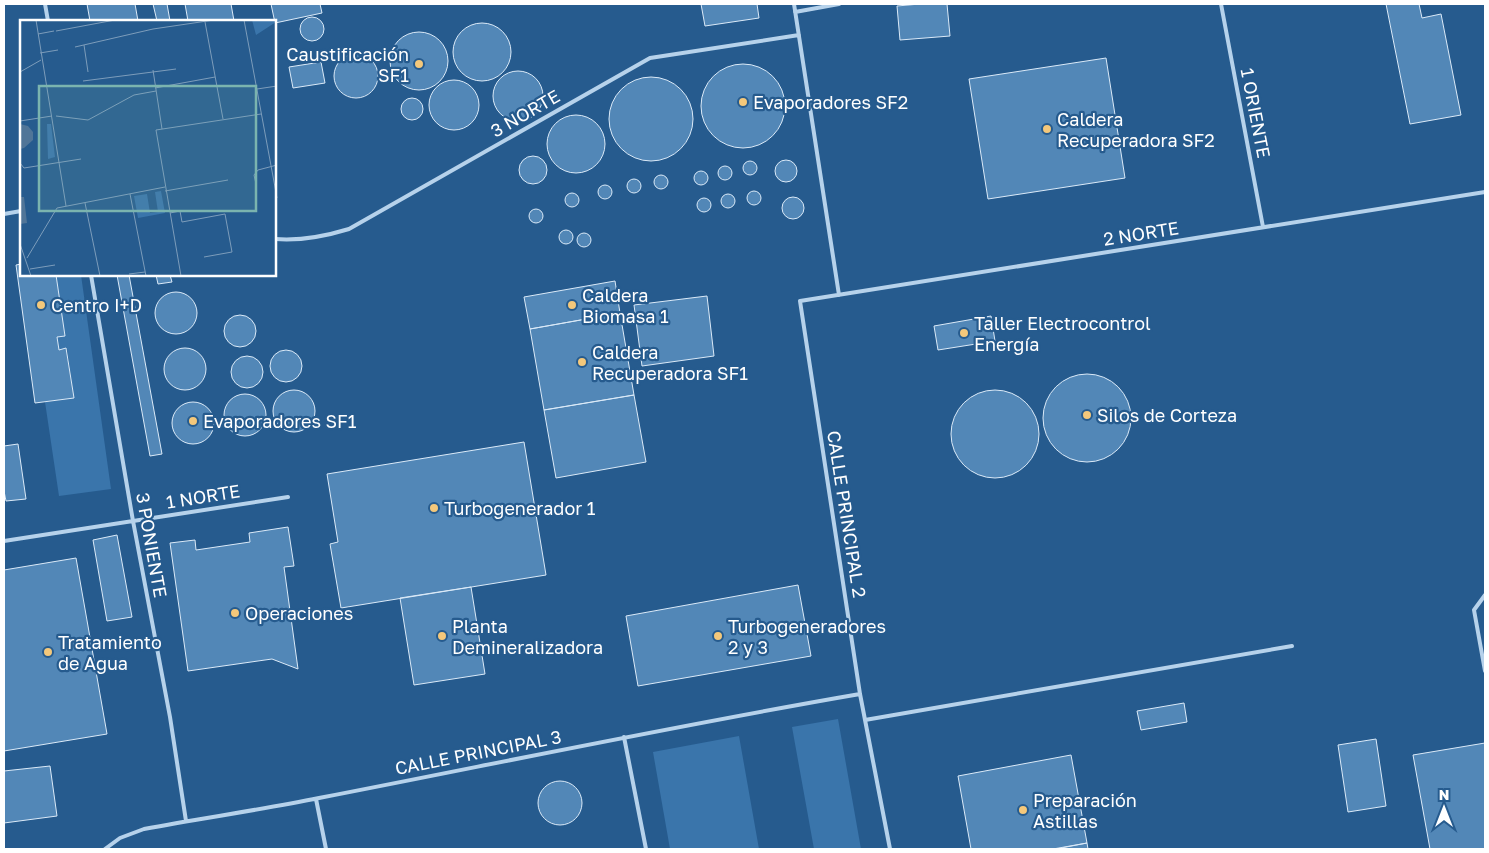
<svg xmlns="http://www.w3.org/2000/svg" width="1489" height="853" viewBox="0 0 1489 853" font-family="'Golos Text',sans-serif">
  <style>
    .green { fill: #3a75ab }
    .building { fill: #5287b7; stroke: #dbeaf8 }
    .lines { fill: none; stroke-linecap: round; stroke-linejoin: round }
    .lane { stroke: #b6d2eb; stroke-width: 4 }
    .poi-dot { fill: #f4c87b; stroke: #265b8e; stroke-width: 2 }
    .labels { text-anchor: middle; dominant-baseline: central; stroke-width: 4.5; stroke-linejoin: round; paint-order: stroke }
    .poi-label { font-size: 18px; fill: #fff; stroke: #265b8e; text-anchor: start }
    .street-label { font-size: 18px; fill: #fff; stroke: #265b8e }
    .inset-road { fill: none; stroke: #7d9dbb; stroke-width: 1 }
    .view { fill: #7bb4af; fill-opacity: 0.15; stroke: #7bb4af; stroke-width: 2.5 }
    .inset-edge { fill: none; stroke: #fff; stroke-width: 2.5 }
  </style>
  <rect width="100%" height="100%" fill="#265b8e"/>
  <path class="green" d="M 56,275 L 81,275 L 111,489 L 59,496 L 45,402 L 74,398 L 67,349 L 59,350 L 57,337 L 65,336 Z
    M 838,719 L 861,849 L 814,849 L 792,727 Z
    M 739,736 L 759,849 L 670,849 L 653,752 Z"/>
  <path class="building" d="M 87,4 L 135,4 L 138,21 L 90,21 Z
    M 153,4 L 167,4 L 170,21 L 157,21 Z
    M 185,4 L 231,4 L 234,21 L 188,21 Z
    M 271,4 L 320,4 L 322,13 L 275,23 Z
    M 701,4 L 757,4 L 759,18 L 705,26 Z
    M 920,4 L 947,4 L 950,36 L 900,40 L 897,6 Z
    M 1386,4 L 1419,4 L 1422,18 L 1441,14 L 1461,115 L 1410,124 Z
    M300 29a12 12 0 1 1 24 0a12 12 0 1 1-24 0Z
    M453 52a29 29 0 1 1 58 0a29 29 0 1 1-58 0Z
    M390 61a29 29 0 1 1 58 0a29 29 0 1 1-58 0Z
    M334 76a22 22 0 1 1 44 0a22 22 0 1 1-44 0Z
    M 1106,58 L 1125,178 L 988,199 L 969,79 Z
    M 321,62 L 325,83 L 293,88 L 289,67 Z
    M701 106a42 42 0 1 1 84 0a42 42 0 1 1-84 0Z
    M493 96a25 25 0 1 1 50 0a25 25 0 1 1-50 0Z
    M609 119a42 42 0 1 1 84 0a42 42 0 1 1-84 0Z
    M429 105a25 25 0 1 1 50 0a25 25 0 1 1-50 0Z
    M401 109a11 11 0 1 1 22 0a11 11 0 1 1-22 0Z
    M547 144a29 29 0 1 1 58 0a29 29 0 1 1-58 0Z
    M519 170a14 14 0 1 1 28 0a14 14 0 1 1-28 0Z
    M775 171a11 11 0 1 1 22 0a11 11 0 1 1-22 0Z
    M743 168a7 7 0 1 1 14 0a7 7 0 1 1-14 0Z
    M718 173a7 7 0 1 1 14 0a7 7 0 1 1-14 0Z
    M694 178a7 7 0 1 1 14 0a7 7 0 1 1-14 0Z
    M654 182a7 7 0 1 1 14 0a7 7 0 1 1-14 0Z
    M627 186a7 7 0 1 1 14 0a7 7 0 1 1-14 0Z
    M598 192a7 7 0 1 1 14 0a7 7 0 1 1-14 0Z
    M747 198a7 7 0 1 1 14 0a7 7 0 1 1-14 0Z
    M565 200a7 7 0 1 1 14 0a7 7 0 1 1-14 0Z
    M721 201a7 7 0 1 1 14 0a7 7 0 1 1-14 0Z
    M782 208a11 11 0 1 1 22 0a11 11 0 1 1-22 0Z
    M697 205a7 7 0 1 1 14 0a7 7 0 1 1-14 0Z
    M529 216a7 7 0 1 1 14 0a7 7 0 1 1-14 0Z
    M559 237a7 7 0 1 1 14 0a7 7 0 1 1-14 0Z
    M577 240a7 7 0 1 1 14 0a7 7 0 1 1-14 0Z
    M 21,264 L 21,275 L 56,275 L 65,336 L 57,337 L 59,350 L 66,348 L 74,398 L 35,403 L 16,265 Z
    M 117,275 L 129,275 L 162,454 L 150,456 Z
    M 156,275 L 170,275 L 172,282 L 158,284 Z
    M 615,281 L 620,313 L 530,329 L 524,297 Z
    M155 313a21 21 0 1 1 42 0a21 21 0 1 1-42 0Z
    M 707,296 L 714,356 L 642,366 L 634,305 Z
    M 620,313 L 634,395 L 544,410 L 530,329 Z
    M224 331a16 16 0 1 1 32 0a16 16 0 1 1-32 0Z
    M 991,316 L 995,341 L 938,350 L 934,326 Z
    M164 369a21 21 0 1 1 42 0a21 21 0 1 1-42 0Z
    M270 366a16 16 0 1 1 32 0a16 16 0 1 1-32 0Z
    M231 372a16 16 0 1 1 32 0a16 16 0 1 1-32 0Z
    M1043 418a44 44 0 1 1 88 0a44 44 0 1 1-88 0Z
    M951 434a44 44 0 1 1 88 0a44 44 0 1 1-88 0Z
    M273 411a21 21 0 1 1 42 0a21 21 0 1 1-42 0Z
    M224 415a21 21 0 1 1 42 0a21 21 0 1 1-42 0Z
    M 634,395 L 646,462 L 556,478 L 544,410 Z
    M172 423a21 21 0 1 1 42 0a21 21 0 1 1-42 0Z
    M 524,442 L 546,575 L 341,608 L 330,544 L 338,542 L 327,474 Z
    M 18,444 L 26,499 L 6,501 L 4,491 L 4,446 Z
    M 288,527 L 294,566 L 284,567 L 298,669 L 272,659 L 188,671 L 170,543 L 195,540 L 196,550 L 250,542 L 249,533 Z
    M 117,535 L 132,617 L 107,621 L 93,540 Z
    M 76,558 L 107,734 L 4,751 L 4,570 Z
    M 798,585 L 811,656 L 638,686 L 626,616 Z
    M 471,587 L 485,674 L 414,685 L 400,598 Z
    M 1184,703 L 1187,722 L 1141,730 L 1137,711 Z
    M 1376,739 L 1386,806 L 1348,812 L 1338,745 Z
    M 1485,743 L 1485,849 L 1430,849 L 1413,755 Z
    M 1071,755 L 1087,843 L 1053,849 L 971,849 L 958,776 Z
    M 50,766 L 57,816 L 4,823 L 4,771 Z
    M538 803a22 22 0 1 1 44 0a22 22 0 1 1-44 0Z
    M 1087,843 L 1088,849 L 1056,849 Z"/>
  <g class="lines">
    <path class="lane" d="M 45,4 L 48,21
      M 794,4 L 839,295
      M 1221,4 L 1263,227
      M 795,12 L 839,4
      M 4,214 L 21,211
      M 275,239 C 299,241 326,236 349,229 L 650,58 L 799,35
      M 91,275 L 133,521 L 170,717 L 186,821
      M 4,541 L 288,497
      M 1485,671 L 1474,610 L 1485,595
      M 865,720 L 1292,646
      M 624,737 L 646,849
      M 316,799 L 326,849
      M 105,849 L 120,838 L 144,829 C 202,818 260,810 319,798 C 499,763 679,725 860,694
      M 890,849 L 860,694 L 800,301 L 1485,192"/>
  </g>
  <g class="poi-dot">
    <circle cx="419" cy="64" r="5"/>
    <circle cx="743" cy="102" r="5"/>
    <circle cx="1047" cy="129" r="5"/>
    <circle cx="41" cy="305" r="5"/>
    <circle cx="572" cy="305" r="5"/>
    <circle cx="964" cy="333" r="5"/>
    <circle cx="582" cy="362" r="5"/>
    <circle cx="1087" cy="415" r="5"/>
    <circle cx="193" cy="421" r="5"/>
    <circle cx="434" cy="508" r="5"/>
    <circle cx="235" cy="613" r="5"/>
    <circle cx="442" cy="636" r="5"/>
    <circle cx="718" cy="636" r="5"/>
    <circle cx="48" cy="652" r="5"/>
    <circle cx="1023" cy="810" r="5"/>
  </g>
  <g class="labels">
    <g class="poi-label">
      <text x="409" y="54" text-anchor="end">Caustificación<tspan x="409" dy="21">SF1</tspan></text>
      <text x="753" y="102">Evaporadores SF2</text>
      <text x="1057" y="119">Caldera<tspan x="1057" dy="21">Recuperadora SF2</tspan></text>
      <text x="582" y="295">Caldera<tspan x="582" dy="21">Biomasa 1</tspan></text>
      <text x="51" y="305">Centro I+D</text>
      <text x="974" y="323">Taller Electrocontrol<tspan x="974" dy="21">Energía</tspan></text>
      <text x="592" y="352">Caldera<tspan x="592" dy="21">Recuperadora SF1</tspan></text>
      <text x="1097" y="415">Silos de Corteza</text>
      <text x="203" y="421">Evaporadores SF1</text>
      <text x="444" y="508">Turbogenerador 1</text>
      <text x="245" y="613">Operaciones</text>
      <text x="452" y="626">Planta<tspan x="452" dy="21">Demineralizadora</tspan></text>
      <text x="728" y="626">Turbogeneradores<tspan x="728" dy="21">2 y 3</tspan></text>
      <text x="58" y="642">Tratamiento<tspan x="58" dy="21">de Agua</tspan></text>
      <text x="1033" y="800">Preparación<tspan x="1033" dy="21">Astillas</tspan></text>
    </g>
    <g class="street-label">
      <text transform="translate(525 113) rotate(-30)">3 NORTE</text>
      <text transform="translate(1256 113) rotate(79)">1 ORIENTE</text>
      <text transform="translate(1141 233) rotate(-9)">2 NORTE</text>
      <text transform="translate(203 496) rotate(-9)">1 NORTE</text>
      <text transform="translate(847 514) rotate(81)">CALLE PRINCIPAL 2</text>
      <text transform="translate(152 545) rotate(80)">3 PONIENTE</text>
      <text transform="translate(478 752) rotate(-11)">CALLE PRINCIPAL 3</text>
    </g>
  </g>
  <g transform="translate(20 20)">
    <rect width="256" height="256" fill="#265b8e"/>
    <path d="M 232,0 L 256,0 L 256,2 L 236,15 ZM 27,104 L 31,104 L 35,137 L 28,139 ZM 141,171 L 145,193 L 118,198 L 114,176 L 127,174 L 130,193 L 138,192 L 135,172 Z" fill="#3a75ab"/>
    <path d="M 0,104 L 8,106 L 13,112 L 13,120 L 4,128 L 0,129 ZM 0,177 L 4,177 L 7,203 L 0,204 Z" fill="#507598"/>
    <path class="inset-road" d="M 16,0 L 46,186M 224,0 L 257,178M 185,2 L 203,99M 36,11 L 95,0M 18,14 L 34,11M 64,25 L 68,52M 55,27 L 133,9 L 194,0M 20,33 L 38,30M 133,50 L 142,109M 0,52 L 21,40M 63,61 L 156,49M 135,68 L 195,57M 237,69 L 257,66M 36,96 L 68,100 L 114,75 L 136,71M 0,101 L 32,96M 0,143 L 4,148 L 61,139M 236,164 L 234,155 L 238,150 L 257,145M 145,171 L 208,160M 110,174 L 126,256M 65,183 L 80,256M 150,193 L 160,191 L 162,202 L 205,194 L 212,232 L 184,237M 0,224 L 11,256M 7,238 L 37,188 L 145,167M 10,249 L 35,245M 109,254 L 125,252M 161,256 L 136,110 L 241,94"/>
    <path class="view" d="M 19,66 L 236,66 L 236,191 L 19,191 Z"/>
    <rect width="256" height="256" class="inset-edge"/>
  </g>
  <rect width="1489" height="853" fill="none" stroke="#ffffff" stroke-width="10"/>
  <g transform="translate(1444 808)" stroke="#265b8e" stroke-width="4" paint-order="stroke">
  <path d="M0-4L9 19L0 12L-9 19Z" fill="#ffffff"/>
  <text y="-8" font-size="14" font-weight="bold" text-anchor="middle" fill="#ffffff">N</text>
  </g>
</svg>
